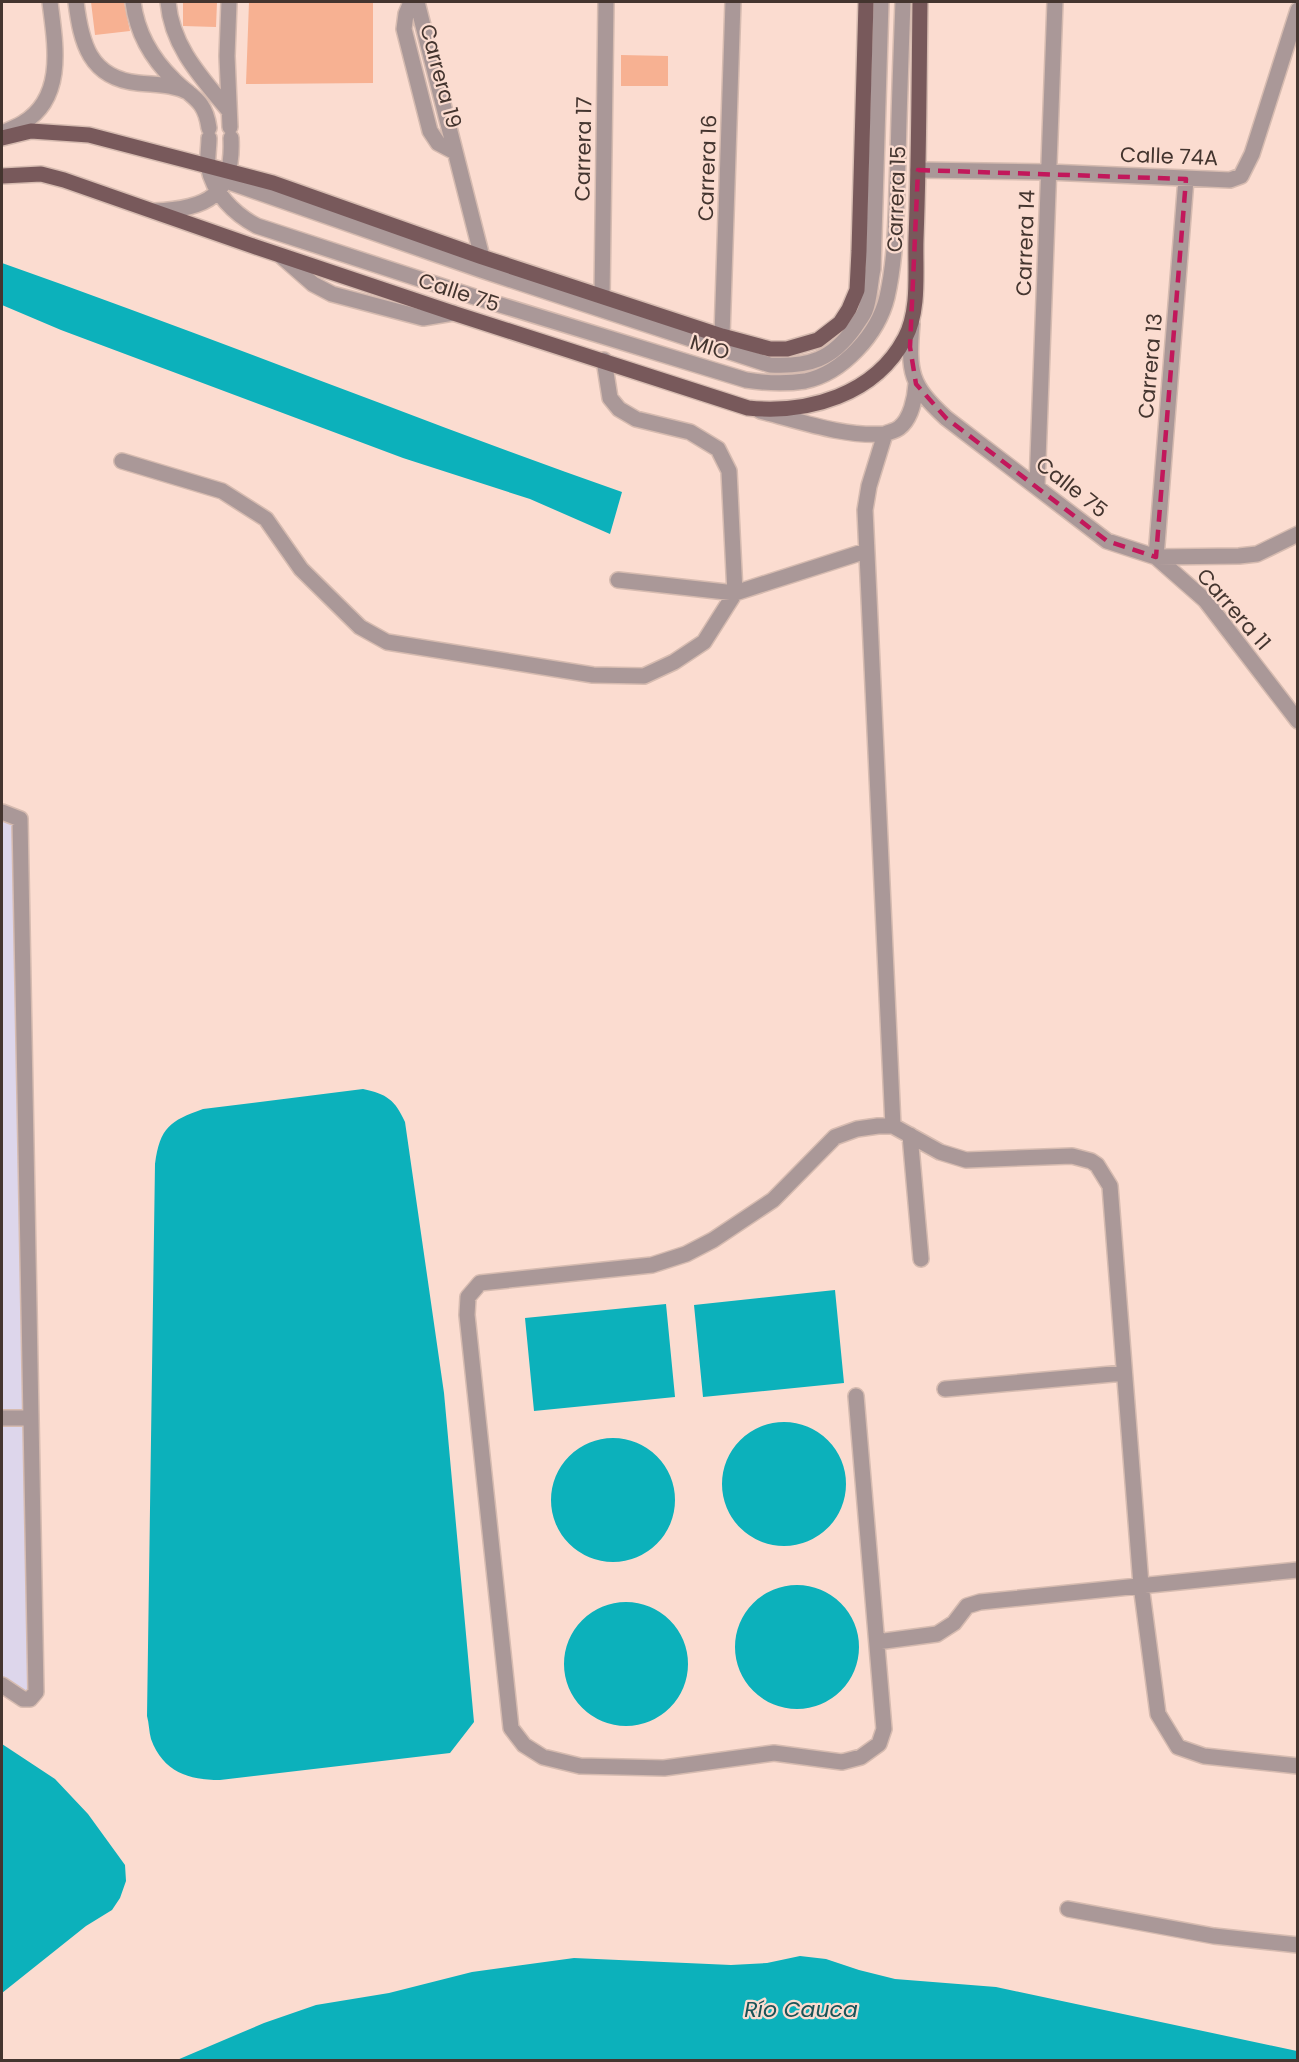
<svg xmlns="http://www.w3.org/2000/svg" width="1299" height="2062" viewBox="0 0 1299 2062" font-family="Poppins,sans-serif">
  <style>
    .commercial { fill: #ddd6eb }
    .water { fill: #0cb1bb }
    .building { fill: #f7b192 }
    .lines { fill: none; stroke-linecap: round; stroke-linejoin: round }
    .minor-casing { stroke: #d6bbb0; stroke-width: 18 }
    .major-casing { stroke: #d6bbb0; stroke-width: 18 }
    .minor { stroke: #aa9898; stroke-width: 15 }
    .major { stroke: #78595b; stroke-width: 15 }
    .marked { fill: none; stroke: #c2185b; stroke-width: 4.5; stroke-dasharray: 12 8; stroke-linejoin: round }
    .labels { text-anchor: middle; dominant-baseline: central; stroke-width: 4.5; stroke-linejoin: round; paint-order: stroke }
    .street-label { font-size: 21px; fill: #44352f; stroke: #fbdcd0 }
    .water-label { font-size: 22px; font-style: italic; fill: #1a5458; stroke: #fbdcd0 }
  </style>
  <rect width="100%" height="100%" fill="#fbdcd0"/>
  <path class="commercial" d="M 2,812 L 20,819 L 30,1699 L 2,1685 Z"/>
  <path class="water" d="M 2,263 C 210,336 414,419 622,492 L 610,534 L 530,499 L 403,458 L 61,330 L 2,305 Z
    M 363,1089 C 387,1094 395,1100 405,1122 L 444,1393 L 474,1722 L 450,1753 L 220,1780 C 189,1780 163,1772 151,1739 C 149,1732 149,1723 147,1716 L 155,1164 C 160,1127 170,1121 203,1109 Z
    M 835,1290 L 844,1383 L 703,1397 L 694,1305 Z
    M 666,1304 L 675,1397 L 534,1411 L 525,1318 Z
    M722 1484a62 62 0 1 1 124 0a62 62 0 1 1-124 0Z
    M551 1500a62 62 0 1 1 124 0a62 62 0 1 1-124 0Z
    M735 1647a62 62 0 1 1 124 0a62 62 0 1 1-124 0Z
    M564 1664a62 62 0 1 1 124 0a62 62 0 1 1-124 0Z
    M 2,1744 L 55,1779 L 88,1814 L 125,1865 L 126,1881 L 120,1898 L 112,1910 L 86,1926 L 2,1993 Z
    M 800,1956 L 826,1959 L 859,1970 L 895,1979 L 996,1987 L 1297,2051 L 1297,2060 L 177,2060 L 264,2023 L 316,2005 L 389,1993 L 472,1972 L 574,1958 L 731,1965 L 767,1963 Z"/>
  <path class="building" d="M 91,2 L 124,2 L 130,31 L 95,35 Z
    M 183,2 L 217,2 L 216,27 L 183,26 Z
    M 249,2 L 373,2 L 373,83 L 246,84 Z
    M 621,55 L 668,56 L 668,86 L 621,86 Z"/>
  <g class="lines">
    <defs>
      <path id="minor" d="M 76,2 C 81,42 89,78 138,83 C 156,85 172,84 188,92
        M 133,2 C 137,33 151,58 174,80 C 192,98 205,99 209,128
        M 168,2 C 172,47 201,77 229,111
        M 229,2 L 227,56 L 230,127
        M 411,2 L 406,14 L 404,29 L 430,131 L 438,143 L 455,152
        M 417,2 L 482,257
        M 2,133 C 9,130 16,127 23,123 C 66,97 55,43 50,2
        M 209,138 C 209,147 207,158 208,166 C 213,193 234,214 257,226 L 481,299 L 746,380 C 765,383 785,384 805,381 C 843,373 878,334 887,297 C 897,253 896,206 898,161 C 899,108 901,55 903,2
        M 918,170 L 1048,172 L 1230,180 L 1241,176 L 1252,154 L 1298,10
        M 226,181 L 481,270 L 770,365 C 809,367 832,360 855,327 C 858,322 863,316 865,311 C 870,299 870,282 873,269 L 881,2
        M 154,211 C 207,209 234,196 231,138
        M 281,256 L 313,284 L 332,294 L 423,318 L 453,313
        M 602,297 L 606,2
        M 912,324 C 908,372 910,385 946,418 L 1107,541 L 1156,557 L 1239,556 L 1257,554 L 1298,534
        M 722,336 L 733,2
        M 760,411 C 800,421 843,437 885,434
        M 122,461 L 222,491 L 266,519 L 301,569 L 360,627 L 387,642 L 593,675 L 644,676 L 674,662 L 704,642 L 735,593 L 729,471 L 718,449 L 690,432 L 636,419 L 619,409 L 610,398 L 604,360
        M 1037,486 L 1055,2
        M 1156,557 L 1186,179
        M 1156,557 L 1205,600 L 1298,721
        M 618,580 L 735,593 L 866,551
        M 2,812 L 20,819 L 36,1692 L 30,1699 L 23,1699 L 2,1685
        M 893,1126 L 865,510 L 869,486 L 885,434 C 889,432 895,431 899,428 C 911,419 915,398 916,384
        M 910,1135 L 921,1259
        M 945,1389 L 1124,1373
        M 856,1396 L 884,1729 L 879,1744 L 861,1757 L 842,1762 L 774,1753 L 664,1768 L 580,1766 L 543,1757 L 524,1745 L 511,1728 L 467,1315 L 468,1297 L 480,1283 L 652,1265 L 686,1254 L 713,1240 L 773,1200 L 835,1137 L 857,1129 L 878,1126 L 893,1126 L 940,1152 L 966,1160 L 1072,1156 L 1091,1161 L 1097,1165 L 1110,1186 L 1141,1585 L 1158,1714 L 1178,1747 L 1204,1756 L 1298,1766
        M 2,1418 L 31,1418
        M 877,1642 L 937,1634 L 954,1623 L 967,1606 L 980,1602 L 1298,1570
        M 1068,1909 L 1214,1936 L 1298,1945"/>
      <path id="major" d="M 2,138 L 31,131 L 89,135 L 273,183 L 482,257 L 722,336 L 770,349 L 787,349 L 818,340 L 840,323 L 849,309 L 857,290 L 859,251 L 866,2
        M 2,176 L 41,174 L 64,180 L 250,245 L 453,313 L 748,408 C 808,414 875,395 905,338 C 920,310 915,270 916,239 C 919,160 919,81 920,2"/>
    </defs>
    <use href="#minor" class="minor-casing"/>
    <use href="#major" class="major-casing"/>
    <use href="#minor" class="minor"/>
    <use href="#major" class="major"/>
  </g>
  <path class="marked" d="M 918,170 L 1186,179 L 1156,557 L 1107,541 L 946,418 L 916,384 L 910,347 Z"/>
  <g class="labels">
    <g class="street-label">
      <text transform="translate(441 76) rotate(75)">Carrera 19</text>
      <text transform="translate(583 149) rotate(-89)">Carrera 17</text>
      <text transform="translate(1169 156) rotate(2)">Calle 74A</text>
      <text transform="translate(707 168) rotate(-88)">Carrera 16</text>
      <text transform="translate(896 199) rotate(-88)">Carrera 15</text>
      <text transform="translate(1025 243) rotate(-88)">Carrera 14</text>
      <text transform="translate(459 292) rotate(18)">Calle 75</text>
      <text transform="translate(710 347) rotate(17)">MIO</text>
      <text transform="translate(1150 366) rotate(-85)">Carrera 13</text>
      <text transform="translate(1072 487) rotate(38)">Calle 75</text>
      <text transform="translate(1234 609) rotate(49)">Carrera 11</text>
    </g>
    <g class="water-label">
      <text x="801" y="2009">Río Cauca</text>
    </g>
  </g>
  <rect width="1299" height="2062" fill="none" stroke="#44352f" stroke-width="6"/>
</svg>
